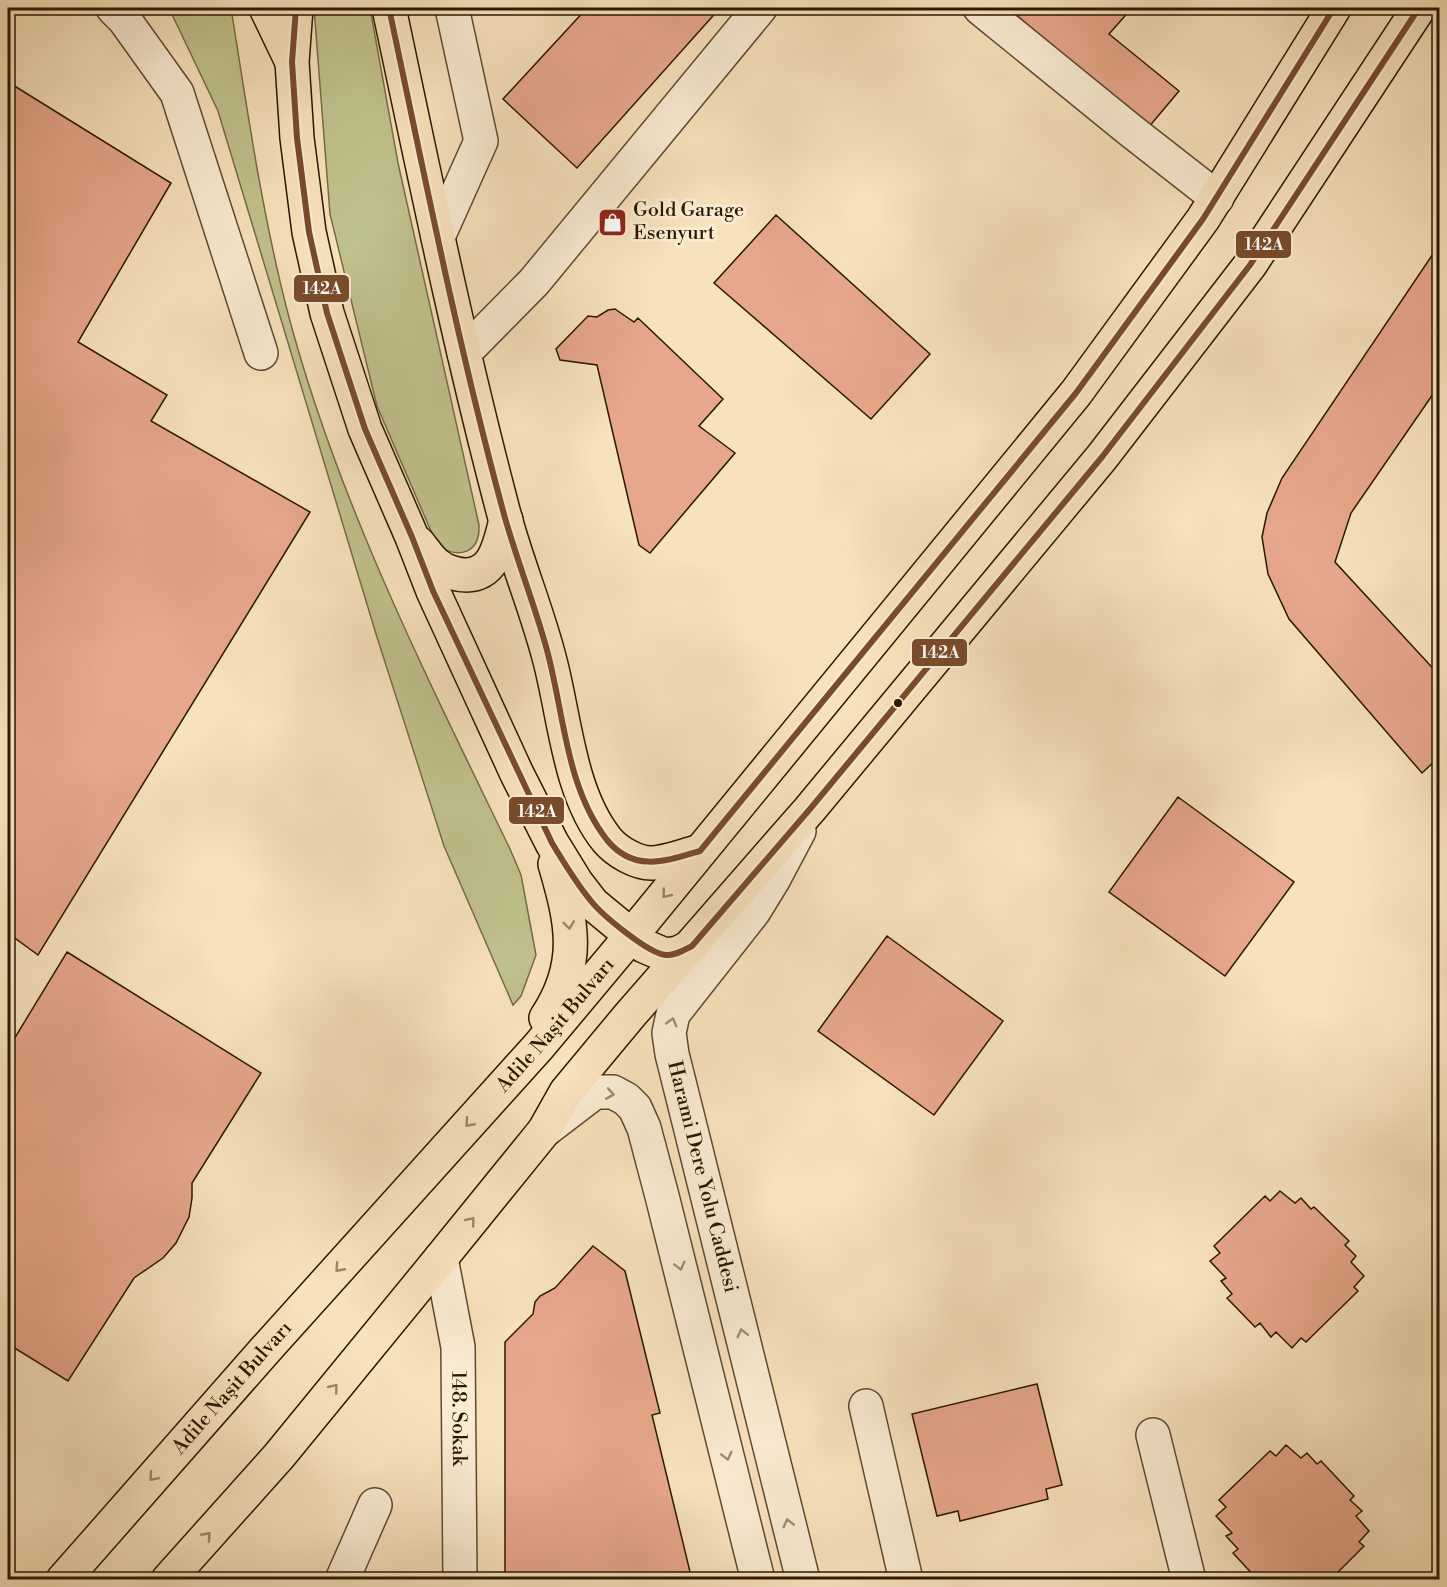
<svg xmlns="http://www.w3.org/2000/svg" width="1447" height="1587" viewBox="0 0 1447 1587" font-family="'Libre Bodoni',serif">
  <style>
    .green { fill: #c0c28d; stroke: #746d47; stroke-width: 1.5 }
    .building { fill: #e7a78a; stroke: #291801; stroke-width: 1.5 }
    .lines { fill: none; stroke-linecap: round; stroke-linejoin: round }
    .minor-casing { stroke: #5d4a30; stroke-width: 36 }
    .major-casing { stroke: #291801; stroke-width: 36 }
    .minor { stroke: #faecd3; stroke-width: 33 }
    .major { stroke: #f8e2bb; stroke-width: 33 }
    .bus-1-casing { stroke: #faecd3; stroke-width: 10 }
    .bus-1 { stroke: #7a4b2a; stroke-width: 6 }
    .oneway { stroke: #9b8767 }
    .oneway2 { stroke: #9c8d74 }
    .bus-dot { fill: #291801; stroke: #faecd3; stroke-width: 2 }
    .labels { text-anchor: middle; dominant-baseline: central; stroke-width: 6; stroke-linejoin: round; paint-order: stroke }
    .poi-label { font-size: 20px; fill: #291801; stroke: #faecd3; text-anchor: start }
    .street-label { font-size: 20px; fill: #291801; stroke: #faecd3 }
    .line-badge { stroke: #faecd3; stroke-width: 2 }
    .badge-label { font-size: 16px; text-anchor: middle; font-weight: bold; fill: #fff }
  </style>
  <rect width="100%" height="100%" fill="#f8e2bb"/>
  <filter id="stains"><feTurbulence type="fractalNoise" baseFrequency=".00333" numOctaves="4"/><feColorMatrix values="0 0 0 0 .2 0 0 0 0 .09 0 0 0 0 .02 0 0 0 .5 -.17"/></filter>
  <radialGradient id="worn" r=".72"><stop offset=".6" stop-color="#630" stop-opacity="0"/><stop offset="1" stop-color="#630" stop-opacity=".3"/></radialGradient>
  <path class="green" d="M 169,8 L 231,8 C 247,108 261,207 286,306 C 335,496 425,673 510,849 L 521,875 L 536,955 L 521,996 L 513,1005 L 444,846 L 376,634 L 218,111 Z
    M 314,8 L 370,8 L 398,163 L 479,525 C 480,553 459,560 437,545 L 377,406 L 330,214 Z"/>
  <path class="building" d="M 587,8 L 720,8 L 577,168 L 503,99 Z
    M 1008,8 L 1132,8 L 1109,34 L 1179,91 L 1148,128 Z
    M 8,82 L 171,183 L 78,342 L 167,395 L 151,421 L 310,512 L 38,955 L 8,933 Z
    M 776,215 L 930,354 L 871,419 L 714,283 Z
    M 1439,245 L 1440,384 L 1351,513 L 1335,562 L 1440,676 L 1440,756 L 1422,773 L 1289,619 L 1268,574 L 1262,537 L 1267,513 L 1282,478 Z
    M 615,309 L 634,322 L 638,318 L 723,399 L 699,426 L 735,453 L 650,553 L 639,545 L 597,365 L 560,360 L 556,349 L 588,316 L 597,317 L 608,310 Z
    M 1178,797 L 1294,882 L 1225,976 L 1109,892 Z
    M 887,936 L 1003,1021 L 934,1115 L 818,1031 Z
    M 67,952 L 261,1073 L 192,1183 L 192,1198 L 189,1217 L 176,1243 L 163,1258 L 134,1278 L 68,1381 L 8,1344 L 8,1049 Z
    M 1280,1191 L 1295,1203 L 1301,1198 L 1311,1209 L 1314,1207 L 1349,1241 L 1345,1245 L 1356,1256 L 1351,1262 L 1364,1276 L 1354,1287 L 1358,1291 L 1306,1342 L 1301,1338 L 1292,1348 L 1276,1332 L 1271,1337 L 1260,1323 L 1255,1327 L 1227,1298 L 1232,1294 L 1221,1281 L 1226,1278 L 1210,1261 L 1220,1253 L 1214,1246 L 1265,1196 L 1270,1201 Z
    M 593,1246 L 625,1271 L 660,1413 L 652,1415 L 692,1580 L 505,1580 L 505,1342 L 533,1314 L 535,1302 L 540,1296 L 555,1288 Z
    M 1037,1384 L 1062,1485 L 1046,1489 L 1048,1499 L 960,1521 L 958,1511 L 937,1516 L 912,1414 Z
    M 1286,1445 L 1301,1458 L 1307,1453 L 1317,1464 L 1321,1461 L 1354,1496 L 1350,1500 L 1362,1511 L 1356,1516 L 1369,1531 L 1359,1542 L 1364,1546 L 1330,1580 L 1258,1580 L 1233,1553 L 1238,1549 L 1226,1536 L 1232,1533 L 1216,1516 L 1226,1507 L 1219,1500 L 1270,1451 L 1276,1456 Z"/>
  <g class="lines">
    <defs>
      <g id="minor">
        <path d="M 113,8 L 124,19 L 177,93 L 261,353"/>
        <path d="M 980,8 L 1130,130 L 1217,198"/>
        <path d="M 438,237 L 481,141 L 452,8"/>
        <path d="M 464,353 L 534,282 L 760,8"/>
        <path id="s1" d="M 799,831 L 773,880 L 754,911 L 673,1014 L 669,1033 L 672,1054 L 689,1122 L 803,1580"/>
        <path d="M 544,1131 L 595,1092 L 613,1092 L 626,1099 L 635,1108 L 644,1128 L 662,1196 L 758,1580"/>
        <path id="s2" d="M 441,1258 L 458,1347 L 460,1580"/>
        <path d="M 866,1406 L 906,1580"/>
        <path d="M 1153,1435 L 1189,1580"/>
        <path d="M 342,1580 L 375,1505"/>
      </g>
      <g id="major">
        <path d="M 266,8 L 291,60"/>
        <path d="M 296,8 L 292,62 L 297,138 L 309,232 L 327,313 L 365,429 L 412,537 L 433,591 L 517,774 L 552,843 L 576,882 L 593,904 L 644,946 L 665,955 L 678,953 L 692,946"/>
        <path d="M 389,8 C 425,178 460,349 505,518 C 518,566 538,613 550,661 C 565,718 569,793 607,840 C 617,852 638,864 653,863 C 668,862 686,855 700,851"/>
        <path d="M 418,543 C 424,550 431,562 440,567 C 446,572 459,575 466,575 C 495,575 500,543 506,520"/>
        <path d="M 546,1018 C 582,964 572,922 555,864"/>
        <path id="s3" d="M 63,1580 L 266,1349 L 539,1046 L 631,936 L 1076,393 L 1203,219 L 1334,8"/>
        <path d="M 168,1580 L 279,1456 L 441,1258 L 544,1131 L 566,1092 L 630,1015 L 810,809 L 1102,457 L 1250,265 L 1419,8"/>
      </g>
    </defs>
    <use href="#minor" class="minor-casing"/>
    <use href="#major" class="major-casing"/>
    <use href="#minor" class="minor"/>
    <use href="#major" class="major"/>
    <defs>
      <path id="bus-1" d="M 296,8 L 292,62 L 297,138 L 309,232 L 327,313 L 365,429 L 412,537 L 433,591 L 552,843 C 564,863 576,883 591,901 C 602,915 649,954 666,955 C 675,956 684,950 692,946 L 810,809 L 1102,457 L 1250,265 L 1419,8
        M 389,8 C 425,178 459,350 505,518 C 517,560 533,601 545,643 C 564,707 564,785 607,840 C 634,873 666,861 700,851 L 1076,393 L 1203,219 L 1334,8"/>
    </defs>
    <use href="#bus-1" class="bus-1-casing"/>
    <use href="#bus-1" class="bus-1"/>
  </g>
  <defs><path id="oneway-chevron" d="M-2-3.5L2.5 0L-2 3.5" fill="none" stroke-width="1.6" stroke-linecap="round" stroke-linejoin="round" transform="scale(1.5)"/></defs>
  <g class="oneway">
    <use href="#oneway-chevron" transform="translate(666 894) rotate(129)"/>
    <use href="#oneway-chevron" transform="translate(569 925) rotate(83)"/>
    <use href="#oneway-chevron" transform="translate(469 1123) rotate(132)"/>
    <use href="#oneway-chevron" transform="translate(471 1221) rotate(-51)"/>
    <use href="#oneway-chevron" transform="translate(339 1268) rotate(132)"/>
    <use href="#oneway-chevron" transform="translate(334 1388) rotate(-51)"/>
    <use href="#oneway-chevron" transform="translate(153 1477) rotate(131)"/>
    <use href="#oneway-chevron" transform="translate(207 1536) rotate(-48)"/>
  </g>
  <g class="oneway2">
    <use href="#oneway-chevron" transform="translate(672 1022) rotate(-75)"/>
    <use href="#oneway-chevron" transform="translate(610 1094) rotate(10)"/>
    <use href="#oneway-chevron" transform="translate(680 1266) rotate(76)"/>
    <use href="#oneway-chevron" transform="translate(742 1333) rotate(-104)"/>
    <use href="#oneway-chevron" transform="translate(727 1456) rotate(76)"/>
    <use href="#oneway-chevron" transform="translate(788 1523) rotate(-104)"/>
  </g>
  <defs>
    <symbol id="shop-square" viewBox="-11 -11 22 22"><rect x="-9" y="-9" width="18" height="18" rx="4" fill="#8f2418" stroke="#faecd3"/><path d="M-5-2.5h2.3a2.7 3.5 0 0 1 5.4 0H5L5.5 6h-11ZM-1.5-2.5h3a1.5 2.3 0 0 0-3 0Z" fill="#fff"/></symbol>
  </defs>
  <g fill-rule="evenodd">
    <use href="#shop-square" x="596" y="206" width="33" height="33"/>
  </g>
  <circle class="bus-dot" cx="898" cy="703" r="5"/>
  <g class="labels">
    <g class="poi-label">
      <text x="633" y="210">Gold Garage<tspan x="633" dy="23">Esenyurt</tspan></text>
    </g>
    <g class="street-label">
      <text stroke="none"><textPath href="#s3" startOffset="742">Adile Naşit Bulvarı</textPath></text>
      <text stroke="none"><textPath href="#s1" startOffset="390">Harami Dere Yolu Caddesi</textPath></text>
      <text stroke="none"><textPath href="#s3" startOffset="256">Adile Naşit Bulvarı</textPath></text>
      <text stroke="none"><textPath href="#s2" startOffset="162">148. Sokak</textPath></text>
    </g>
  </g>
  <g class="line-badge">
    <rect x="1235" y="230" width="57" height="29" rx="6" fill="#7a4b2a"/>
    <rect x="293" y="274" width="57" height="29" rx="6" fill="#7a4b2a"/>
    <rect x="911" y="638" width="57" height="29" rx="6" fill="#7a4b2a"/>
    <rect x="508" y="796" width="57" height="29" rx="6" fill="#7a4b2a"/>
  </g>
  <g class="badge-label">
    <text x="1264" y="250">142A</text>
    <text x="322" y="294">142A</text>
    <text x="940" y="658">142A</text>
    <text x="537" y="817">142A</text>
  </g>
  <rect width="1447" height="1587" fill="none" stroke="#f8e2bb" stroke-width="30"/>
  <rect x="9" y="9" width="1429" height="1569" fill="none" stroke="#291801" stroke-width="3"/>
  <rect x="15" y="15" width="1417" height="1557" fill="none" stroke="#291801" stroke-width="1.5"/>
  <rect width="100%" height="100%" filter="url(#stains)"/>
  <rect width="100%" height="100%" fill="url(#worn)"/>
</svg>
